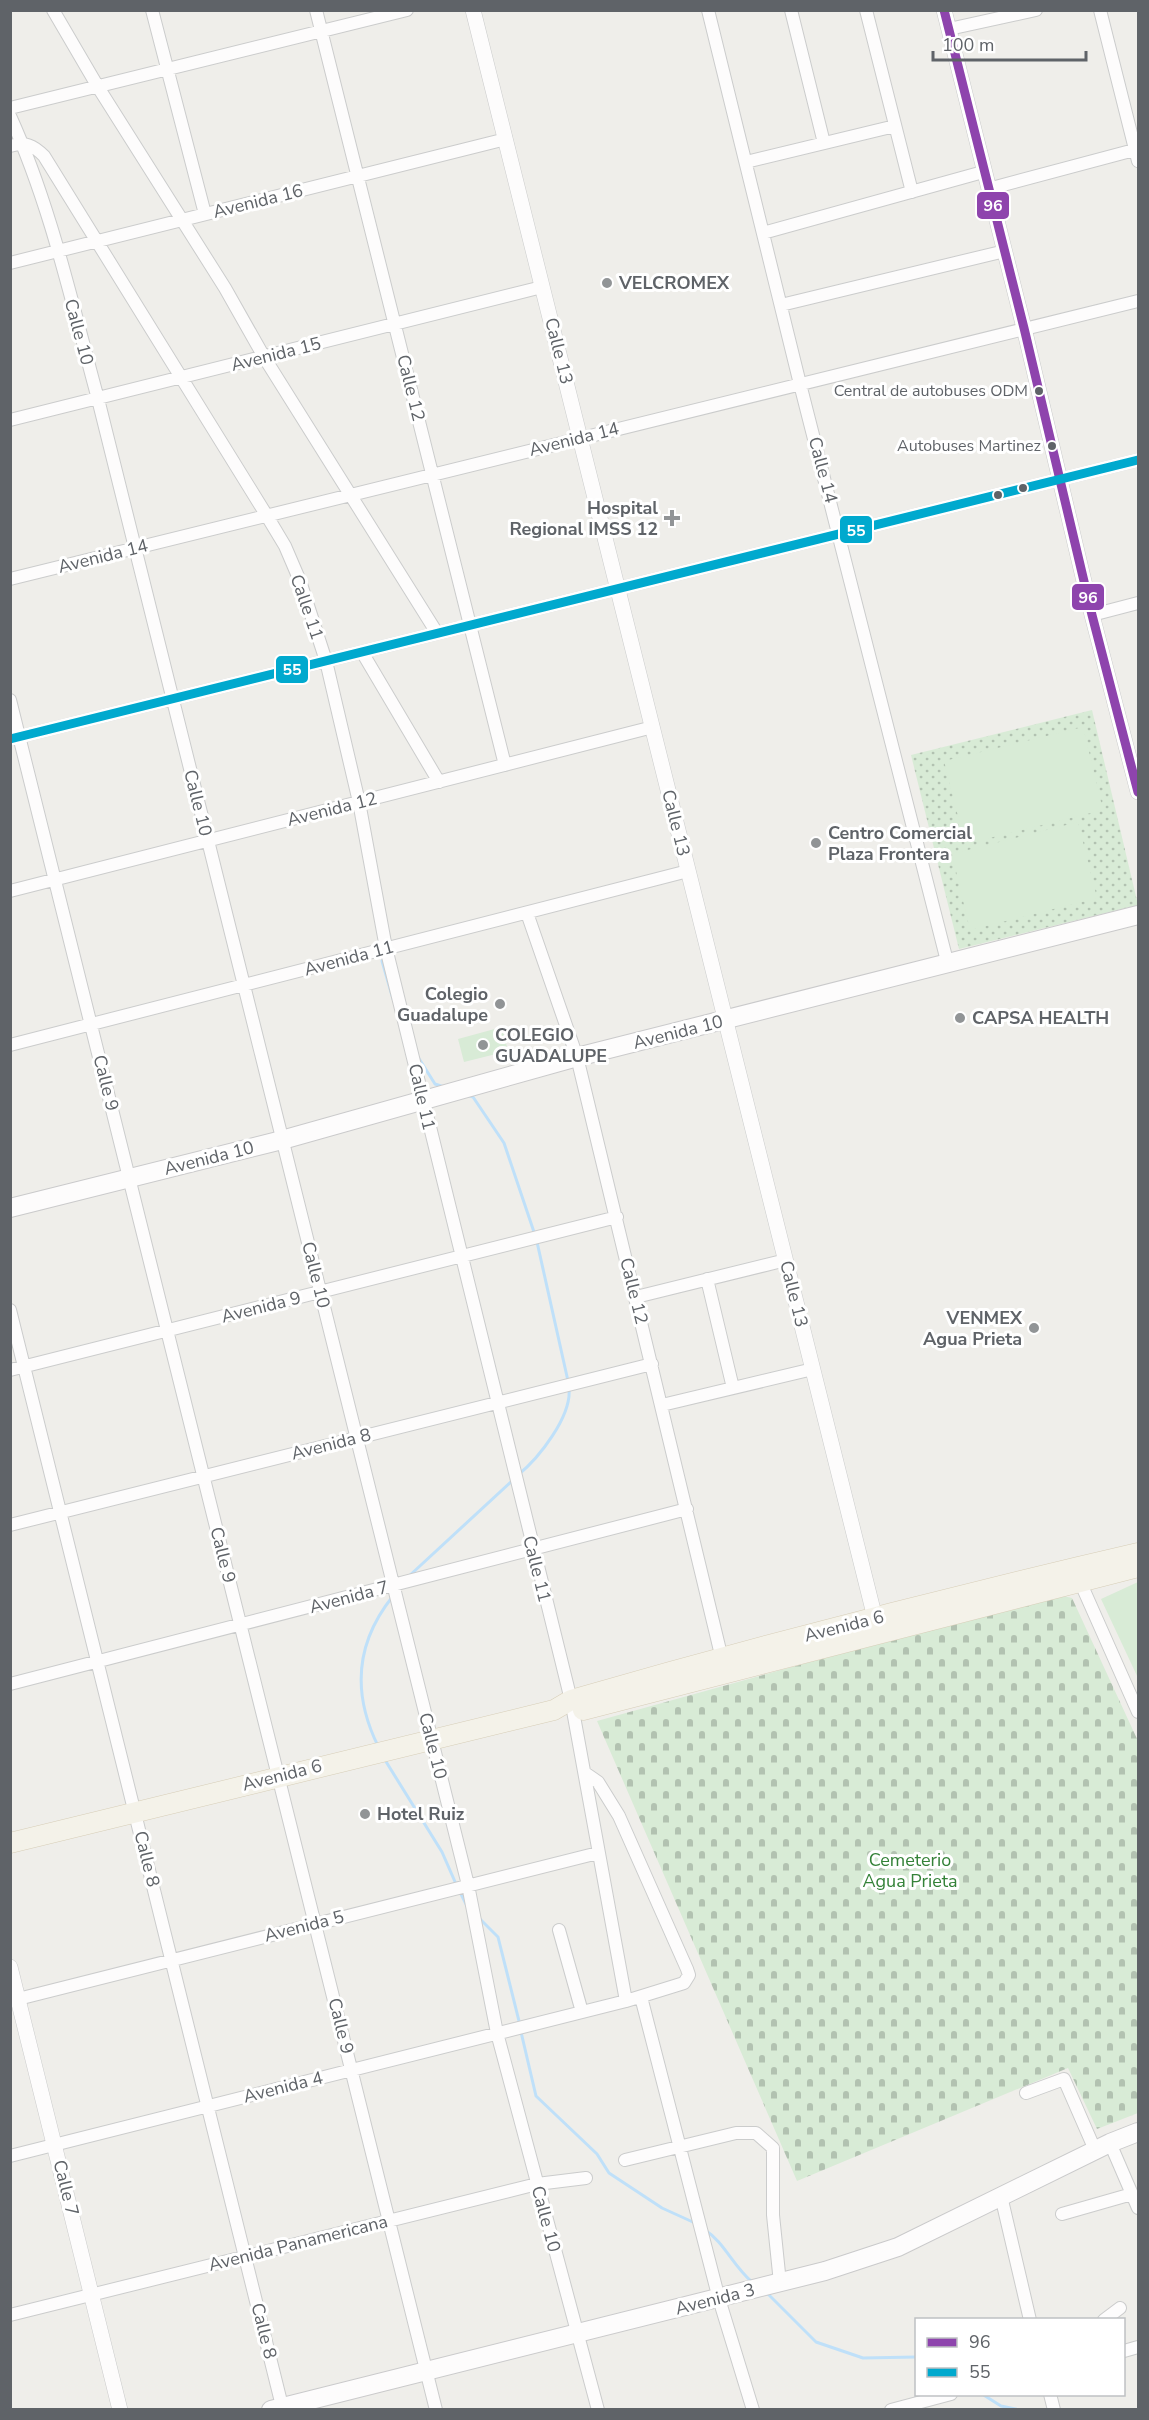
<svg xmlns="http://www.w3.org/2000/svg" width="1149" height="2420" viewBox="0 0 1149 2420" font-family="'Nunito Sans',sans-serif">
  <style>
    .cemetery { fill: url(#cemetery-stones) }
    .park { fill: url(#park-dots) }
    .pitch { fill: #d8ebd6 }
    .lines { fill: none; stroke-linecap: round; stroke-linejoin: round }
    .stream { stroke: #bfe0f9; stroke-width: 3 }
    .minor-casing { stroke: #cbcccc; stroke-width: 14 }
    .tertiary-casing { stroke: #cbcccc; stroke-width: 16 }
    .secondary-casing { stroke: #cacacb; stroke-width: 20 }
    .primary-casing { stroke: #d7ceb8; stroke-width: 21 }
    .minor { stroke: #fdfcfc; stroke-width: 12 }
    .tertiary { stroke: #fdfcfc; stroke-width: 15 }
    .secondary { stroke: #fdfcfc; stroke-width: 18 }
    .primary { stroke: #f4f2e9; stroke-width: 20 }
    .bus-1-casing { stroke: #fff; stroke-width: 14 }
    .bus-2-casing { stroke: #fff; stroke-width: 14 }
    .bus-1 { stroke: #8e44ad; stroke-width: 9 }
    .bus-2 { stroke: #00a9ce; stroke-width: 9 }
    .poi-dot { fill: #919496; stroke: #fff; stroke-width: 2 }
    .bus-dot { fill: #5f6368; stroke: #fff; stroke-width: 2 }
    .labels { text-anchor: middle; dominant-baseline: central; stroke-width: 6; stroke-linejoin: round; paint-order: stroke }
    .bus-label { font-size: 16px; fill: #5f6368; stroke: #fff; text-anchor: end }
    .street-label { font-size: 18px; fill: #5f6368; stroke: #fff }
    .poi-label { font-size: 18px; font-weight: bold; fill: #5f6368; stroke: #fff; text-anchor: start }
    .park-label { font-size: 18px; fill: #348238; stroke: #fff }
    .line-badge { stroke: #fff; stroke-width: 2 }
    .badge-label { font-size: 16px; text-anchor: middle; font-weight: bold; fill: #fff }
  </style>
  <defs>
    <pattern id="cemetery-stones" width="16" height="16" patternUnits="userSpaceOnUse" patternTransform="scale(1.5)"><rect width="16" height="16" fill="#d8ebd6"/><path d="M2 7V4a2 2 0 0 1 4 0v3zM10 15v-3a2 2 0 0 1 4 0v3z" fill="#b2c2b1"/></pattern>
    <pattern id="park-dots" width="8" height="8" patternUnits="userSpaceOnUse" patternTransform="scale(1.5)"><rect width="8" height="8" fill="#d8ebd6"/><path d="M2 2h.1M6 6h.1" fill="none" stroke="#b2c2b1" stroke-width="1.8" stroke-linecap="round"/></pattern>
  </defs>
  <rect width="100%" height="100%" fill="#efeeea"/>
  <path class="cemetery" d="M 1055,1594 L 1072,1598 L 1138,1741 L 1138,2113 L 1097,2129 L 1068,2068 L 797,2181 L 597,1721 Z"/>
  <path class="park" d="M 1092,710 L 1138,905 L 959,949 L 911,755 Z"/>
  <path class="pitch" d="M 1083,727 L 1103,810 L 965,844 L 944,761 Z
    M 1078,822 L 1097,898 L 970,930 L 952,854 Z
    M 502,1027 L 508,1051 L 464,1062 L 458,1039 Z
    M 1138,1582 L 1138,1678 L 1101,1599 Z"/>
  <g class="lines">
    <path class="stream" d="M 382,961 L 393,999
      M 418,1057 L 435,1084 L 444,1087
      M 467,1095 L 473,1097 L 504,1143 L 535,1235
      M 537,1242 L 568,1381
      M 518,1475 C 539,1458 572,1416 569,1388
      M 408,1577 L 513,1480
      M 378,1746 C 352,1693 356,1642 393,1596
      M 385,1760 L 442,1852 L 456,1884
      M 459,1890 L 467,1906
      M 480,1919 L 498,1937 L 520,2025
      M 521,2032 L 536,2096 L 597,2154 L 609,2173 L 662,2208 L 695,2223
      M 705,2230 C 724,2242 733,2266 752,2282
      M 767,2293 L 816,2342 L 863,2358 L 916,2357
      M 982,2394 L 1001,2406 L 1020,2410"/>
    <defs>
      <path id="minor" d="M 53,10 L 98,87 L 225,288 L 264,357 L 437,633
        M 152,10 L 205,214
        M 316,10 L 505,765
        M 708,10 L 800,384 L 948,965
        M 791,10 L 824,143
        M 866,10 L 912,192
        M 1100,10 L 1138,161
        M 949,29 L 1036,10
        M 10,108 L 407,10
        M 10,116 C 51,206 72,304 98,399 L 468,1885 L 497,2033 L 598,2410
        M 10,146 C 26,142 33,145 44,156 L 267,516 L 285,546 L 300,581 L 326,661 L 359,802 L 386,948 L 571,1700 L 626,2001
        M 746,162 L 895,126
        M 988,189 L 1138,149
        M 763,233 L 983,172
        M 10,263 L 506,139
        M 781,305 L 1005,251
        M 10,420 L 542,287
        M 10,579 L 1138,301
        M 1092,615 L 1138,603
        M 362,652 L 439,782
        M 10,700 L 436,2410
        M 10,739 L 1138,460
        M 10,891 L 653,727
        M 527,913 L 577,1057 L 723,1663
        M 10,1045 L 688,871
        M 707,1279 L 733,1388
        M 636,1297 L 786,1260
        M 10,1310 L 283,2410
        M 10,1370 L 617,1217
        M 662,1405 L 813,1369
        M 10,1525 L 652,1364
        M 1078,1577 L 1138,1712
        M 10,1684 L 687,1509
        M 559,1930 L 582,2012
        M 641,1997 L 719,2299 L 753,2410
        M 10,2001 L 598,1853
        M 1026,2093 L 1064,2079 L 1095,2150
        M 1110,2143 L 1138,2208
        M 10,2156 L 626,2001 L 684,1983 L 689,1975 L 687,1969 L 619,1816 L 598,1782 L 585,1773
        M 625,2160 L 736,2133 L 756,2133 L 773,2148 L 773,2215 L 780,2283
        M 1001,2196 L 1030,2320
        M 1062,2214 L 1132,2194
        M 10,2315 L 537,2184 L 586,2178
        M 1104,2320 L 1120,2308
        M 1124,2351 L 1138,2347
        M 1050,2394 L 1054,2410
        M 891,2410 L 951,2394"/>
      <path id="tertiary" d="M 473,10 L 877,1626
        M 944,10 L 1024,328 L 1092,615 L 1138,792
        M 10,1967 L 120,2410"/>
      <path id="secondary" d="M 10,1208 L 282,1140 L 577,1057 L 1138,915
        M 271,2410 L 825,2271 L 898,2247 L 1110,2143 L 1138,2132"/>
      <path id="primary" d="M 583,1710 L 1138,1567
        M 10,1843 L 554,1710 L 571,1700 C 759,1646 948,1597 1138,1553"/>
    </defs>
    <use href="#minor" class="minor-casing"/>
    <use href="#tertiary" class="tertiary-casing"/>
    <use href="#secondary" class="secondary-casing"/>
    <use href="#primary" class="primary-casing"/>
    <use href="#minor" class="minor"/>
    <use href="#tertiary" class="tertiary"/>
    <use href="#secondary" class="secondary"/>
    <use href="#primary" class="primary"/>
    <defs>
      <path id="bus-1" d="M 944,10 L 1024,328 L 1092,615 L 1138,792"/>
      <path id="bus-2" d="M 10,739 L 1138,460"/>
    </defs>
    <use href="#bus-1" class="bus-1-casing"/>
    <use href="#bus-2" class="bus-2-casing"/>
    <use href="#bus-1" class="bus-1"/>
    <use href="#bus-2" class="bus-2"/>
  </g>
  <g class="poi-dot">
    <circle cx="607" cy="283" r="6"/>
    <path d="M669 509h6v6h6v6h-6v6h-6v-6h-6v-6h6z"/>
    <circle cx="816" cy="843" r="6"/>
    <circle cx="500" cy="1004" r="6"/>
    <circle cx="960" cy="1018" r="6"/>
    <circle cx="483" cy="1045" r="6"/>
    <circle cx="1034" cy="1328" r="6"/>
    <circle cx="365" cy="1814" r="6"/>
  </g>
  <g class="bus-dot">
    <circle cx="1039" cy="391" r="5"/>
    <circle cx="1052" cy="446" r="5"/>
    <circle cx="1023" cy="488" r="5"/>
    <circle cx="998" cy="495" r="5"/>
  </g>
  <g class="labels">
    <g class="bus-label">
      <text x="1028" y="391">Central de autobuses ODM</text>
      <text x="1041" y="446">Autobuses Martinez</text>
    </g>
    <g class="street-label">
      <text transform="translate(258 201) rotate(-14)">Avenida 16</text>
      <text transform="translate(79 332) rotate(75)">Calle 10</text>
      <text transform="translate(559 351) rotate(76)">Calle 13</text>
      <text transform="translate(276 354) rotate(-14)">Avenida 15</text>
      <text transform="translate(411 388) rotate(76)">Calle 12</text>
      <text transform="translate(574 439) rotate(-14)">Avenida 14</text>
      <text transform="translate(823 470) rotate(75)">Calle 14</text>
      <text transform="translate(103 556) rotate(-14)">Avenida 14</text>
      <text transform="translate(307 607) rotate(71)">Calle 11</text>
      <text transform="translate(198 803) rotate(76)">Calle 10</text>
      <text transform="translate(332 809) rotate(-14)">Avenida 12</text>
      <text transform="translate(676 823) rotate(76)">Calle 13</text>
      <text transform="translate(349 958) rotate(-15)">Avenida 11</text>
      <text transform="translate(678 1032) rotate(-14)">Avenida 10</text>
      <text transform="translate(106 1083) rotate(76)">Calle 9</text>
      <text transform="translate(422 1097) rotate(77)">Calle 11</text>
      <text transform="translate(209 1158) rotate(-14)">Avenida 10</text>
      <text transform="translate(316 1275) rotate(76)">Calle 10</text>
      <text transform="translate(634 1291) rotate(76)">Calle 12</text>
      <text transform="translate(794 1294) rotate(76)">Calle 13</text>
      <text transform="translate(261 1307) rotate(-14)">Avenida 9</text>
      <text transform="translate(331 1444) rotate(-14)">Avenida 8</text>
      <text transform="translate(223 1555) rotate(76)">Calle 9</text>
      <text transform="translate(537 1569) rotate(76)">Calle 11</text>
      <text transform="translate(349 1597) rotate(-15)">Avenida 7</text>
      <text transform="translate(844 1626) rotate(-14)">Avenida 6</text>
      <text transform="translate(433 1746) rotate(76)">Calle 10</text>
      <text transform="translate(282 1775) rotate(-14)">Avenida 6</text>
      <text transform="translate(147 1859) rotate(76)">Calle 8</text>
      <text transform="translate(304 1926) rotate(-14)">Avenida 5</text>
      <text transform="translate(341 2026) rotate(76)">Calle 9</text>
      <text transform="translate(283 2087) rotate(-14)">Avenida 4</text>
      <text transform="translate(66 2188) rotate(76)">Calle 7</text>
      <text transform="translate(546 2219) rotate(75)">Calle 10</text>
      <text transform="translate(298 2243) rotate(-14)">Avenida Panamericana</text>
      <text transform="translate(715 2299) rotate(-14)">Avenida 3</text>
      <text transform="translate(264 2331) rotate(76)">Calle 8</text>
    </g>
    <g class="poi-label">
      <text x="619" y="283">VELCROMEX</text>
      <text x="658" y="508" text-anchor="end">Hospital<tspan x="658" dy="21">Regional IMSS 12</tspan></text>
      <text x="828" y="833">Centro Comercial<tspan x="828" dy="21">Plaza Frontera</tspan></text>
      <text x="488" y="994" text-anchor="end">Colegio<tspan x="488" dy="21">Guadalupe</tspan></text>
      <text x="972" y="1018">CAPSA HEALTH</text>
      <text x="495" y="1035">COLEGIO<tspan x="495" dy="21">GUADALUPE</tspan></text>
      <text x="1022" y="1318" text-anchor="end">VENMEX<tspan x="1022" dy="21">Agua Prieta</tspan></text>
      <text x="377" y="1814">Hotel Ruiz</text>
    </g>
    <g class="park-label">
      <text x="910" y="1860">Cemeterio<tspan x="910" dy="21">Agua Prieta</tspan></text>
    </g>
  </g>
  <g class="line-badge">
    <rect x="976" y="191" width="34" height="29" rx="6" fill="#8e44ad"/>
    <rect x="839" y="515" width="34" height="29" rx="6" fill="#00a9ce"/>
    <rect x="1071" y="583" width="34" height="28" rx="6" fill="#8e44ad"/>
    <rect x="275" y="655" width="34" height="29" rx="6" fill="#00a9ce"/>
  </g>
  <g class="badge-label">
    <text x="993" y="211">96</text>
    <text x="856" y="536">55</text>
    <text x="1088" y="603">96</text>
    <text x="292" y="675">55</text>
  </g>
  <rect width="1149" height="2420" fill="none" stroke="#5f6368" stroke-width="24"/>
  <rect x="915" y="2318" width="210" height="78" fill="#ffffff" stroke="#bfc1c3" stroke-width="1.5"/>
  <rect x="927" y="2338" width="30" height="9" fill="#8e44ad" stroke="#bfc1c3" stroke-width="1.5"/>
  <text x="969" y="2348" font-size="18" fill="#5f6368">96</text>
  <rect x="927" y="2368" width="30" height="9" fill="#00a9ce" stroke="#bfc1c3" stroke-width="1.5"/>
  <text x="969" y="2378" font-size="18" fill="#5f6368">55</text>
  <path d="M933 51v9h153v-9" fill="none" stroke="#5f6368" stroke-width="3"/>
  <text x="942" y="51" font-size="18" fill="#5f6368" stroke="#ffffff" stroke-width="4.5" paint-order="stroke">100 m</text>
</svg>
